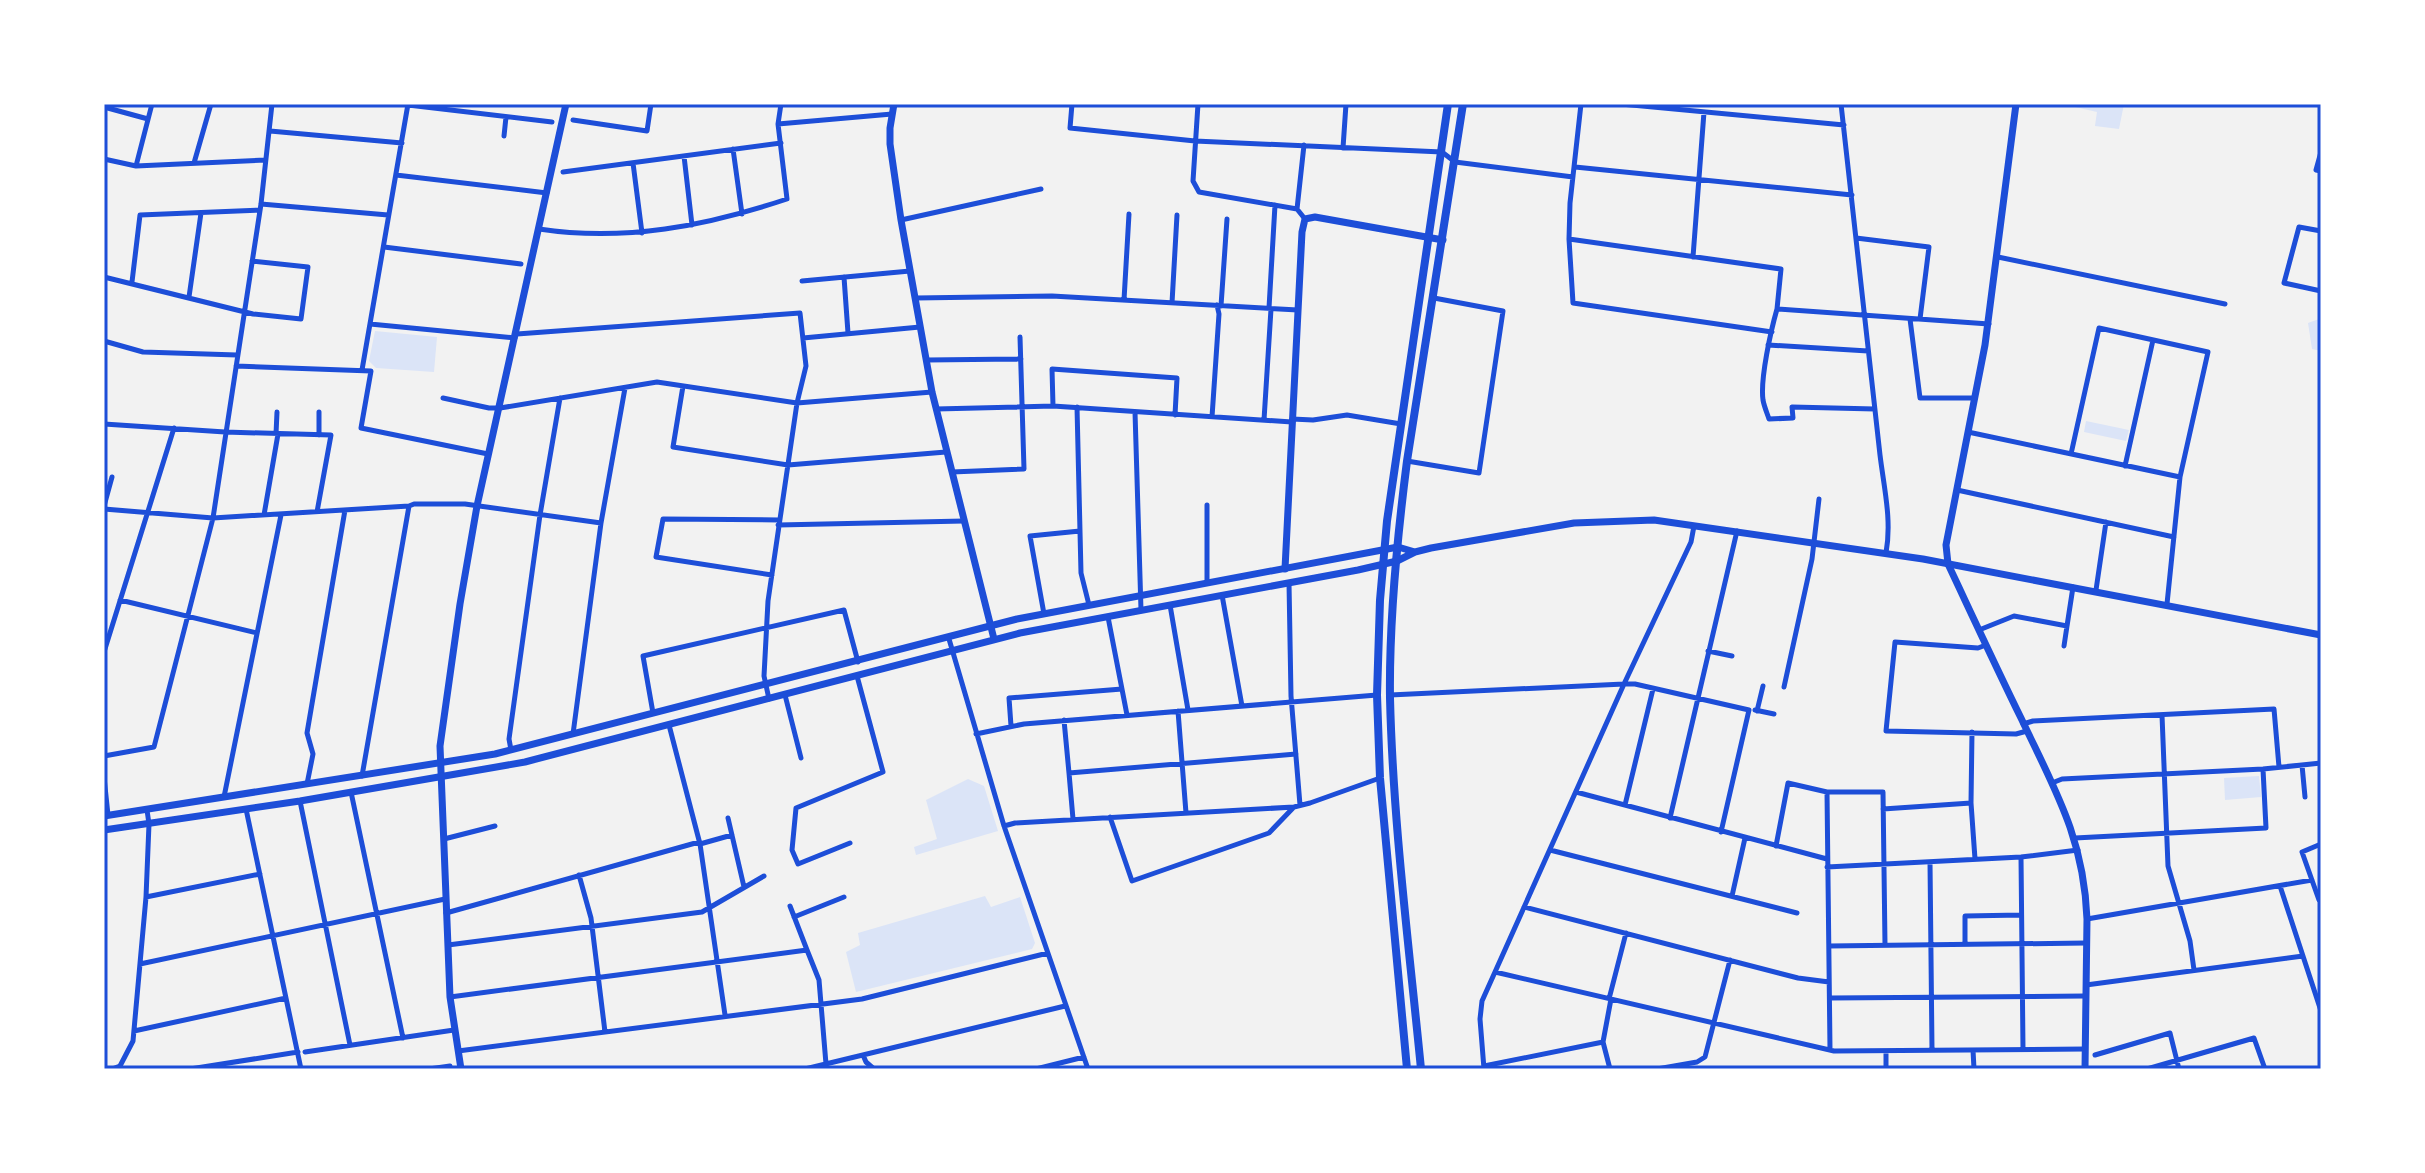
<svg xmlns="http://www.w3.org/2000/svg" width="2425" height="1173" viewBox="0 0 2425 1173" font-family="'Alegreya Sans',sans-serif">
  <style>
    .green { fill: #dbe4f7 }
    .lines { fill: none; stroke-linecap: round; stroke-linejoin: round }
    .minor { stroke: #1d4ed8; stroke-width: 5 }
    .tertiary { stroke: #1d4ed8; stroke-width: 7 }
    .secondary { stroke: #1d4ed8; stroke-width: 7 }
    .primary { stroke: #1d4ed8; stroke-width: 8 }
    .neatline { fill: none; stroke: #1d4ed8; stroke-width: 3 }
  </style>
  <rect width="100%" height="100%" fill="#f2f2f2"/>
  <path class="green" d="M 2062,104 L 2124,104 L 2119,129 L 2095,126 L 2097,112 Z
    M 2319,319 L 2321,319 L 2321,351 L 2312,349 L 2308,323 Z
    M 375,331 L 437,337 L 434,372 L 376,368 L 369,361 Z
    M 2086,421 L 2129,430 L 2126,441 L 2084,432 Z
    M 2259,776 L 2261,797 L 2225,800 L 2224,778 Z
    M 968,779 L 984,786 L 998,831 L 916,855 L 914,847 L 937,839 L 926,800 Z
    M 985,896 L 991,907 L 1020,897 L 1035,943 L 1032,949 L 856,992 L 846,952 L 860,945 L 858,933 Z"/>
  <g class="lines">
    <path class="minor" d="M 706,104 L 709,104
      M 1072,104 L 1070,128 L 1195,141 L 1442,152 L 1455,162 L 1573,177
      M 1198,104 L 1193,181 L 1199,192 L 1297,209 L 1305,219
      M 1581,104 L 1570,203 L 1569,239 L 1781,269 L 1777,309 L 1989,324
      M 1621,104 L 1844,125
      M 1841,104 L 1880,455 C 1884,488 1892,520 1886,553
      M 408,105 L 552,122
      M 104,107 L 148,119
      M 573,120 L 647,131 L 651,104
      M 778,124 L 892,114
      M 270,131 L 402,143
      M 504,136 L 506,117
      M 1343,148 L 1346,104
      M 733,149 L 742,214
      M 2321,152 L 2316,170 L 2321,171
      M 684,156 L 692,225
      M 104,159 L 136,166 L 265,160
      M 194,163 L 211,104
      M 633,163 L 642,233
      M 136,166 L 152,104
      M 1575,167 L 1852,195
      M 563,172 L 781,143
      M 396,175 L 547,193
      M 261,204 L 388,215
      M 1297,209 L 1304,145
      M 901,220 L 1041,189
      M 539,229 C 625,242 706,226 787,199 L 778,124 L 781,104
      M 2321,231 L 2299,227 L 2284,283 L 2321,291
      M 1856,238 L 1929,247 L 1920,319
      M 1569,239 L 1573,303 L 1772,332
      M 384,247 L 521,264
      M 1693,257 L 1704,112
      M 1998,257 L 2225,304
      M 104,277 L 253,314 L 301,319 L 308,267 L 252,261
      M 844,277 L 848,333
      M 802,281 L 910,271
      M 132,282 L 140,215 L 260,210
      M 189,297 L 201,213
      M 916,298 L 1052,296 L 1298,310
      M 1124,300 L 1129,214
      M 1172,303 L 1177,215
      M 1221,306 L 1227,219
      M 1269,308 L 1275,205
      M 1777,309 C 1771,330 1760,379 1763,400 C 1764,406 1767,413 1769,419 L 1793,418 L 1792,407 L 1875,409
      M 1910,319 L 1920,398 L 1974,398
      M 370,324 L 515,338
      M 517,334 L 800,313 L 806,366 L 797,403 L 768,601 L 764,676 L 769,699
      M 803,338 L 920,327
      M 104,341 L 143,352 L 237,355
      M 1768,345 L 1868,351
      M 927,360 L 1021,359
      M 236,366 L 371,371 L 361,428 L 488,454
      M 362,370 L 408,104
      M 683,386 L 673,447 L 788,465 L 946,452
      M 443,398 L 489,408 L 500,408 L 657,382 L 797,403 L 932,392
      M 1053,406 L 1052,369 L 1177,378 L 1175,415
      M 1077,407 L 1081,573 L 1089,605
      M 936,409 L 1053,406 L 1292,422
      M 1135,412 L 1141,610
      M 1212,417 L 1219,314 L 1217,305
      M 1292,419 L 1313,420 L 1347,415 L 1401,424
      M 1264,420 L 1271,309
      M 104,424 L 225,432 L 331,435 L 317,512
      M 1968,432 L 2180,477
      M 276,434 L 277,412
      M 319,435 L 319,412
      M 2071,454 L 2099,328 L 2208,352 L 2180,477 L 2167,604
      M 1407,461 L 1479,473 L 1503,311 L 1434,298
      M 2125,466 L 2153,340
      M 952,472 L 1024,469 L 1020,337
      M 1957,490 L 2174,537
      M 104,506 L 112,477
      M 104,509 L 213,518 L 409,506 L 414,504 L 465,504 L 601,523
      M 264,515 L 278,434
      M 778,525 L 964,521
      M 772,575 L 656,557 L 663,519 L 779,520
      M 1207,583 L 1207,505
      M 1289,583 L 1291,696 L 1300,805
      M 2096,590 L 2106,522
      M 1222,595 L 1242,706
      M 120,600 L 257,633
      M 1170,605 L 1188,710
      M 1044,614 L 1030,536 L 1080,531
      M 1108,617 L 1127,715
      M 1979,630 L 2014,616 L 2067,626 L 2073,587
      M 949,639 L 1004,826 L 1088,1069
      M 1986,645 L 1978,648 L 1895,642 L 1886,731 L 2016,734 L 2027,731
      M 2064,646 L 2067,626
      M 1708,651 L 1732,656
      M 104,652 L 174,428
      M 1784,687 L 1812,559 L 1819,499
      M 785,695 L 801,758
      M 1390,695 L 1624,684 L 1635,684 L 1749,710 L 1721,832
      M 1755,710 L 1774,714
      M 1178,711 L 1186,813
      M 1757,711 L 1763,686
      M 653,713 L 643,656 L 844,610 L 858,662
      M 2162,715 L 2168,866 L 2190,941 L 2194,970
      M 1064,720 L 1069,773
      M 2023,724 L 2033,721 L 2274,709 L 2279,767
      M 669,725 L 700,844 L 725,1015
      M 1011,726 L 1009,698 L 1122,689
      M 1972,732 L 1971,803 L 1975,859
      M 573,734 L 601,523 L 625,388
      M 976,734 L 1024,724 L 1377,695
      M 511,750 L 509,739 L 540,515 L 560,398
      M 104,756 L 154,747 L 213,518 L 261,204 L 272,104
      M 2302,765 L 2305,797
      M 362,776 L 409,506
      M 104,777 L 108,815
      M 2052,783 L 2062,779 L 2263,769 L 2321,763
      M 307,784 L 313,754 L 307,733 L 345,510
      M 351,792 L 403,1038
      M 1576,792 L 1827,859
      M 1827,792 L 1830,1049
      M 224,797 L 281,515
      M 300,801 L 350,1045
      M 1625,805 L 1653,689
      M 246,809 L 301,1069
      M 1883,809 L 1971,803
      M 1110,817 L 1132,881 L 1269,833 L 1293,808
      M 728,818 L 744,887
      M 1670,818 L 1737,531
      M 1073,819 L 1069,773 L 1296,754
      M 1004,826 L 1015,823 L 1294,807 L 1310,803 L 1380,778
      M 2075,838 L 2266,828 L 2263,769
      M 444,839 L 495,826
      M 850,843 L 798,864 L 792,850 L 796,808 L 883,772 L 857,676
      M 700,844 L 732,835
      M 2321,844 L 2302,852 L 2319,900 L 2321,899
      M 1776,846 L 1788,783 L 1827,792 L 1883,792 L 1885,945
      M 1550,850 L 1797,913
      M 2021,857 L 2023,1049
      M 1930,862 L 1932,1050
      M 1827,867 L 2021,857 L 2078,850
      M 579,875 L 591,918 L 605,1032
      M 2280,886 L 2321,1011
      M 1732,896 L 1745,838
      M 146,897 L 260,874
      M 790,906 L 807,950
      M 1524,907 L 1798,978 L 1829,982
      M 446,913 L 699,842
      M 794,917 L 844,897
      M 2087,919 L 2312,880
      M 1965,944 L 1965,916 L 2021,915
      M 448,945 L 702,912 L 764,876
      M 1829,946 L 2086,943
      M 140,964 L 445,899
      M 1495,972 L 1834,1051 L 2085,1049
      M 2086,985 L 2303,956
      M 450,997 L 807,950 L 819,980 L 826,1064
      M 1830,998 L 2085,996
      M 1609,999 L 1626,933
      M 134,1031 L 286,998
      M 1603,1042 L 1611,999
      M 1973,1050 L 1974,1069
      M 458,1051 L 862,999 L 1048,953
      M 1886,1051 L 1886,1069
      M 305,1052 L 454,1030
      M 863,1055 L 866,1062 L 874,1069
      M 2095,1055 L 2170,1033 L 2179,1069
      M 1484,1066 L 1603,1042 L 1610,1069
      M 112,1069 L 120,1066 L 133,1041 L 146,897 L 149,824 L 147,810
      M 190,1069 L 298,1052
      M 429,1069 L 450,1066
      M 805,1069 L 1065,1006
      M 1036,1069 L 1084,1057
      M 1484,1069 L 1480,1019 L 1482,1001 L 1624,684 L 1691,542 L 1694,526
      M 1657,1069 L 1697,1062 L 1705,1057 L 1730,960
      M 2147,1069 L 2254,1038 L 2265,1069"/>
    <path class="tertiary" d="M 894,104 L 890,128 L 890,144 L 901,220 L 932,392 L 994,639
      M 2016,104 L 1985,345 L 1946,545 L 1948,564 C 1972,615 1996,667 2021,718 C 2055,790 2084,838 2087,919 L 2085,1069
      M 1285,569 L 1302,232 L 1305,219 L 1315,217 L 1443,240
      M 461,1069 L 450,997 L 440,746 L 460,604 L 477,506 L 566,104"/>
    <path class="secondary" d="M 104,816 L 495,754 L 1017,619 L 1398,547 L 1415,552
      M 104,830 L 300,801 L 525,762 L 1020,633 L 1358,570 L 1397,561 L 1415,552 L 1431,548 L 1574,523 L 1654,520 L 1923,559 L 2321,635"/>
    <path class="primary" d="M 1407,1069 L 1380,778 L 1377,695 L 1380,600 L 1387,521 L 1448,104
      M 1421,1069 C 1409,946 1393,822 1390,698 C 1389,620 1397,539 1407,461 L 1463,104"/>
  </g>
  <rect width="2425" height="1173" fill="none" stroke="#ffffff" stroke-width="212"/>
  <rect x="106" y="106" width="2213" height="961" class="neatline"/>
</svg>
